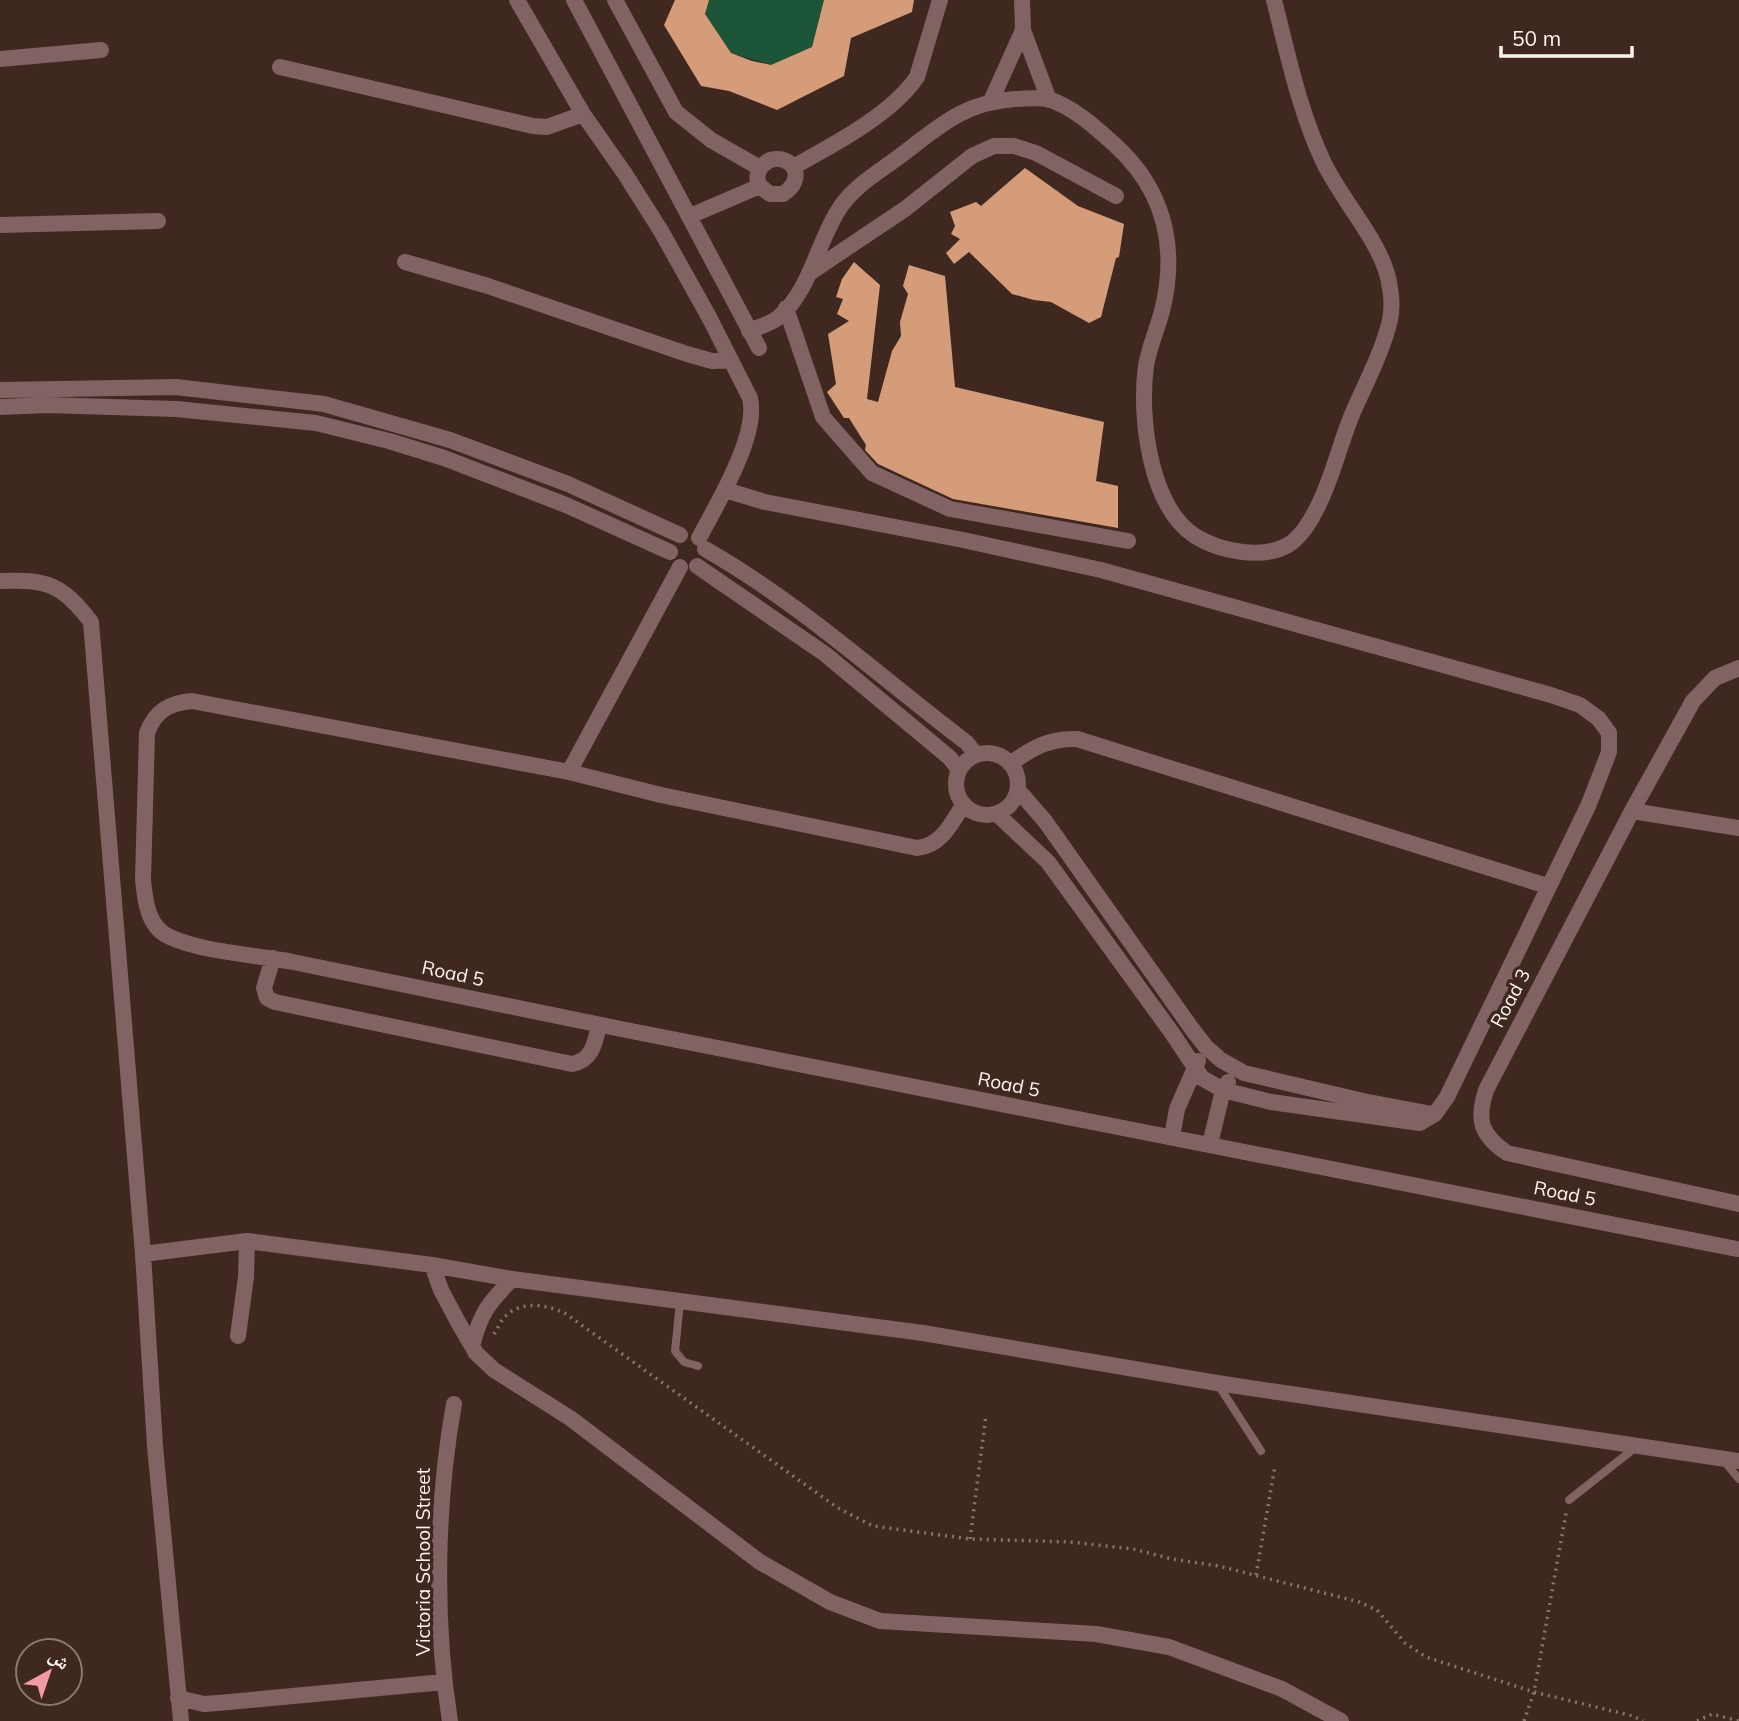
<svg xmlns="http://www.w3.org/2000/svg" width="1739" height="1721" viewBox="0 0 1739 1721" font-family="Mulish,'Noto Naskh Arabic',sans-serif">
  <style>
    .green { fill: #1d5538 }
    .building { fill: #d59c79 }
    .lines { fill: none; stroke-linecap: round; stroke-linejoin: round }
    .path { stroke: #89766e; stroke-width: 3.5; stroke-dasharray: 2 5; stroke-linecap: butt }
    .lane { stroke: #806362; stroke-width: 8 }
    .street { stroke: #806362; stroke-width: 16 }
    .labels { text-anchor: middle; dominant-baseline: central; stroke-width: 7; stroke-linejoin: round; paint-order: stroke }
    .street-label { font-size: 19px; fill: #fff2ed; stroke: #3f281f }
  </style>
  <rect width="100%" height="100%" fill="#3f281f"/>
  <path class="green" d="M 709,0 L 824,0 L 812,47 L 771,65 L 731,53 L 705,14 Z"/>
  <path class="building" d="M 675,0 L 709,0 L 705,14 L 731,53 L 752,61 L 771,65 L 812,47 L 824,0 L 914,0 L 912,12 L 851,38 L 844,76 L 777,110 L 729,91 L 701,86 L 664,25 Z
    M 1025,168 L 1078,206 L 1124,224 L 1119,257 L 1116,258 L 1101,317 L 1089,323 L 1051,302 L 1034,300 L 1012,294 L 969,252 L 954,264 L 946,253 L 960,239 L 951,234 L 955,226 L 950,212 L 976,202 L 981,206 Z
    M 854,262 L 880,285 L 867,399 L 878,402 L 892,351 L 901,336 L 900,322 L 908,294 L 903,286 L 909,265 L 945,276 L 955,387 L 1104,422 L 1096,481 L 1118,486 L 1118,528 L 953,499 L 878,464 L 865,450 L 866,445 L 849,418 L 844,418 L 827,392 L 836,384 L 828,334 L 849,321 L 837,314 L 843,299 L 836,297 L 842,279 Z"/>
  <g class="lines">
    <path class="path" d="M 494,1334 C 498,1328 501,1319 507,1315 C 523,1300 549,1305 566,1314 L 838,1508 L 873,1526 L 970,1539 L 1070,1542 L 1133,1549 L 1172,1559 L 1219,1566 L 1359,1602 L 1377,1610 L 1405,1643 L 1426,1657 L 1534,1692 L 1633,1716 L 1643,1721
      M 970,1539 L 986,1415
      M 1256,1575 L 1275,1466
      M 1524,1721 L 1534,1692 L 1566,1513
      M 1697,1721 L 1712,1714 L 1739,1721"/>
    <path class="lane" d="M 680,1302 L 675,1351 L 684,1362 L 698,1366
      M 1217,1383 L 1261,1451
      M 1724,1461 L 1739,1479
      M 1569,1500 L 1636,1447"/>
    <path class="street" d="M 517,0 L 583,114 L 625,174 L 661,231 L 709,317 L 750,398 C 759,435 717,504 699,538
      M 574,0 L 759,348
      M 615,0 L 676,112 L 711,140 L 760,168
      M 1022,0 L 1023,30 L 1049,100
      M 0,59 L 101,50
      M 280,67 L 533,126 L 547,127 L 583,114
      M 991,101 L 1023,30
      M 793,167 C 833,145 891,115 917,77 L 940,0
      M 690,216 L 760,186 L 770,194 L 783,194 C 806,180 795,154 770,160 C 759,166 754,175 760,186
      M 0,225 L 158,221
      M 405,262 L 488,286 L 687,354 L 712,361 L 731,360
      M 811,272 L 905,209 L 972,156 L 994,146 L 1014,146 L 1036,153 L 1116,196
      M 786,308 L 823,417 L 872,473 L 950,509 L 1128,541
      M 749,331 C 758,327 771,324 779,317 C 812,288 817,241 841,206 C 855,186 877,173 896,159 C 938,128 960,103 1015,99 C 1026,99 1037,97 1048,99 C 1072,106 1096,128 1114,144 C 1164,189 1178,247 1162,311 C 1157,330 1149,347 1146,366 C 1139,415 1149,506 1195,536 C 1219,551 1262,560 1288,545 C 1300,538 1311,521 1317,508 C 1332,479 1339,447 1351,417 C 1364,386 1382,354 1390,320 C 1392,310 1392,299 1390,288 C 1385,245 1342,202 1323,161 C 1299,110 1288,55 1274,0
      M 0,390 L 176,387 L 324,404 L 450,440 L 568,484 L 680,535
      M 0,407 L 47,405 L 176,409 L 316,423 L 389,441 L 444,458 L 566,505 L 670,552
      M 725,490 L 765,502 L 963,540 L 1101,570 L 1551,695 L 1580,705 L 1599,719 L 1609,733 L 1609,752 L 1589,804 L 1447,1097 L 1435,1114 L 1420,1123 L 1271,1102 L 1223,1090 L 1202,1078 L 1172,1033 L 1048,862 L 997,814
      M 705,549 C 800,603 880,677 967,743 L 976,755
      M 697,566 L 825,654 L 950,758 L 959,770
      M 0,581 C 47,579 62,584 91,622 L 143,1254 L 155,1446 L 181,1721
      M 1739,668 L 1715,678 L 1693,701 L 1632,811 L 1486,1090 C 1476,1121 1481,1135 1507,1153 L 1739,1204
      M956 784a31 31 0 1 1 62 0a31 31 0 1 1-62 0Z
      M 1010,764 C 1032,748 1049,738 1077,739 L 1547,886
      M 569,772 L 680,567
      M 1018,790 L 1045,821 L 1192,1029 L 1206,1047 L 1221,1060 L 1244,1073 L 1363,1101 L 1432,1114
      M 963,805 C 952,823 941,846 917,848 L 661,795 L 569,772 L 192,701 C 169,703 155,711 147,733 L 143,880 C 145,901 148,928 170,937 C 202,952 257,955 293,962 C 402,984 511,1007 621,1029 C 993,1102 1365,1175 1737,1249
      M 1632,811 L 1739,828
      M 273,958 L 264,988 L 267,998 L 275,1002 L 572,1064 C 593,1060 595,1042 599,1025
      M 1172,1137 L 1177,1109 L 1198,1061
      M 1210,1144 L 1223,1090 L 1228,1082
      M 143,1254 L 247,1241 L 432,1265 L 512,1279 L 923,1333 L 1217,1383 L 1739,1461
      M 432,1265 L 441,1290 L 458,1322 L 476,1353 L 494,1370 L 570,1418 L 760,1562 L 830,1602 L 880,1621 L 1096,1634 L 1169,1647 L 1282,1689 L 1341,1721
      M 238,1336 L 246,1277 L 247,1241
      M 472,1346 C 481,1312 488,1304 512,1279
      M 178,1698 L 204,1704 L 218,1703 L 444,1682
      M 450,1721 C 434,1622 436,1503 454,1404"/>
  </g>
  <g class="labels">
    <g class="street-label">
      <text transform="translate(453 973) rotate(12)">Road 5</text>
      <text transform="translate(1510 998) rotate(-62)">Road 3</text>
      <text transform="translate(1009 1084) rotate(11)">Road 5</text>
      <text transform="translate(1565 1193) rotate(11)">Road 5</text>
      <text transform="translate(423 1562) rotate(-90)">Victoria School Street</text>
    </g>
  </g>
  <g transform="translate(49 1672) rotate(40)"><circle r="33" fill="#3f281f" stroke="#8c7971" stroke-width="2"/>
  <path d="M0-5L12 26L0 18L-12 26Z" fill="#f39aa7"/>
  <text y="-10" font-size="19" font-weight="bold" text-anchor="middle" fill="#fff2ed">ش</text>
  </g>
  <path d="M1501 46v10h131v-10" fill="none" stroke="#fff2ed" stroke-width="3.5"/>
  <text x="1512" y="46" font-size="21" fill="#fff2ed" stroke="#3f281f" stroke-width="5" paint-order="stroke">50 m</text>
</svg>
